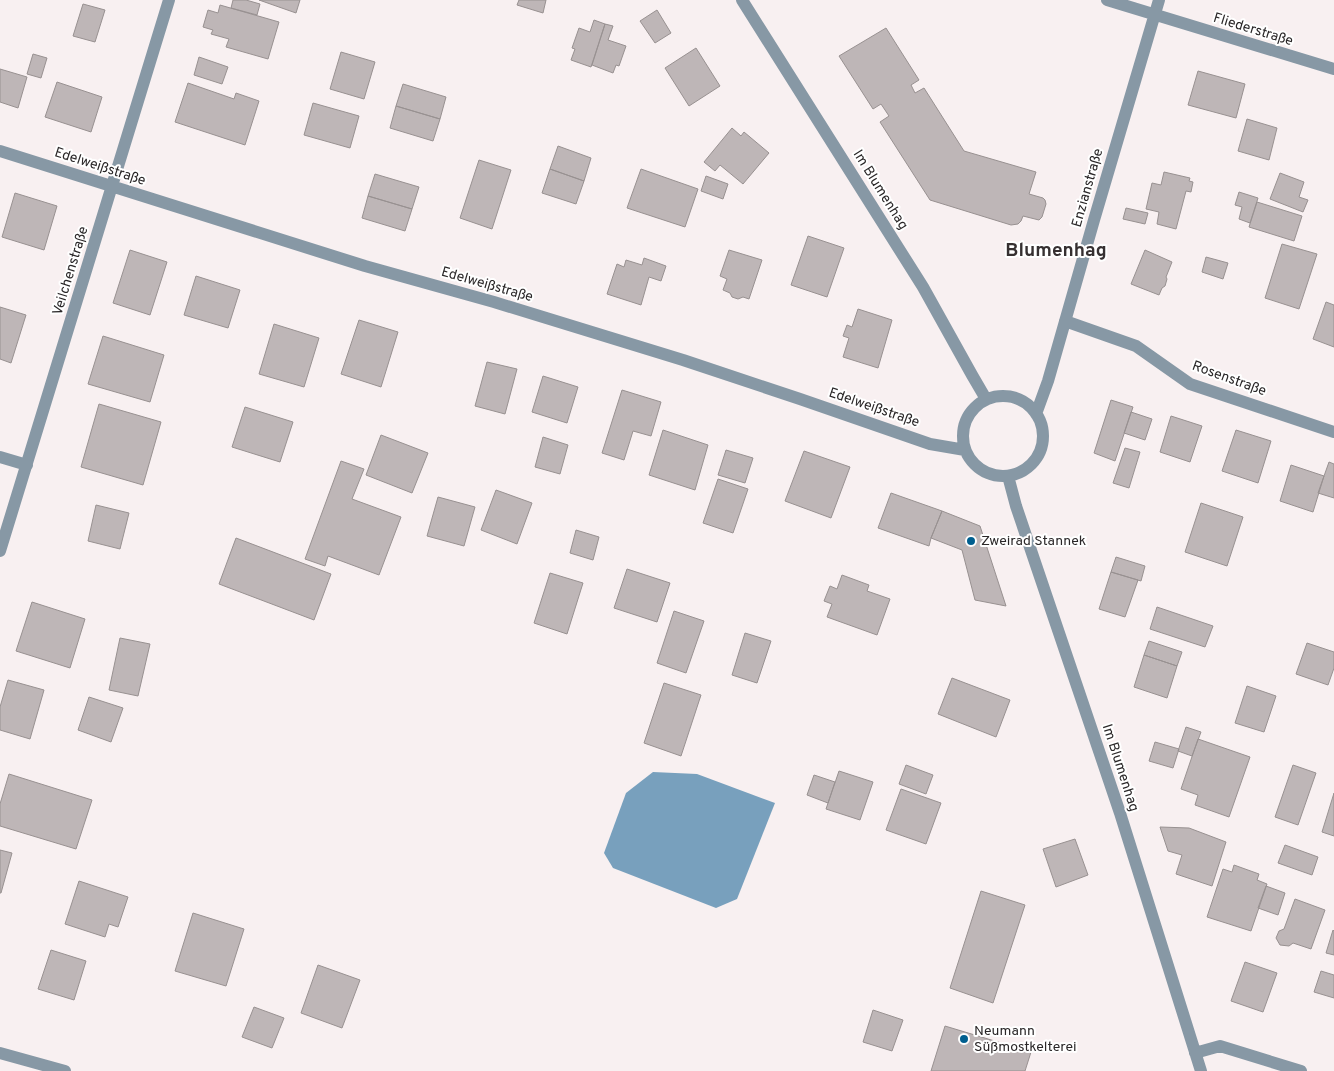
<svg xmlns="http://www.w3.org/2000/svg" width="1334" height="1071" viewBox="0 0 1334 1071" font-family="Overpass,sans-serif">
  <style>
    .water { fill: #78a0bd }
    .building { fill: #beb6b7; stroke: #989191 }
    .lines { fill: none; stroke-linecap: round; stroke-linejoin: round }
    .minor { stroke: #8798a5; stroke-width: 12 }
    .poi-dot { fill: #005f8f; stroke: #fff; stroke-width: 2 }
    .labels { text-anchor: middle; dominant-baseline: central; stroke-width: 4; stroke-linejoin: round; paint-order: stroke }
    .street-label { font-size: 14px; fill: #2a2728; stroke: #fff }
    .poi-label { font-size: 14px; fill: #2a2728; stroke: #fff; text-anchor: start }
    .district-label { font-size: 19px; font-weight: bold; fill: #363031; stroke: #fff }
  </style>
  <rect width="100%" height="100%" fill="#f8f0f1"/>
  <path class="water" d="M 653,772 L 697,774 L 775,803 L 737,899 L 716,908 L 613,868 L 604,853 L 626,793 Z"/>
  <path class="building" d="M 233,0 L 246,0 L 260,4 L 257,15 L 231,8 Z
    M 259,0 L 300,0 L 296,13 Z
    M 519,0 L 546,0 L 543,13 L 517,5 Z
    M 83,4 L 105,10 L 95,42 L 73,36 Z
    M 220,5 L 279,22 L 268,59 L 226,47 L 229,39 L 211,34 L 213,30 L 203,27 L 208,10 L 218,13 Z
    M 657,10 L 671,33 L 655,43 L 640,21 Z
    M 594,20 L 605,24 L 591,67 L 571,60 L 575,49 L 572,48 L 579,28 L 590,32 Z
    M 605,24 L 613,26 L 608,40 L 626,46 L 619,66 L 616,65 L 613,73 L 592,65 Z
    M 886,28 L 919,80 L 911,85 L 915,93 L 924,88 L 964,151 L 1036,172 L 1029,194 L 1043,198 L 1045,200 L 1046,204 L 1042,217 L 1039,220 L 1023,216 L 1021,221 L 1018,224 L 1011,225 L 930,200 L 880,122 L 889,116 L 881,104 L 873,109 L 839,56 Z
    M 696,48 L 720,86 L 689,106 L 665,68 Z
    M 341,52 L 375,62 L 364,99 L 330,89 Z
    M 33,54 L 47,58 L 41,78 L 27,74 Z
    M 199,57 L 228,67 L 222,84 L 194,75 Z
    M 0,69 L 27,77 L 18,108 L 0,102 Z
    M 1198,71 L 1245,84 L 1236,118 L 1188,105 Z
    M 57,82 L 102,97 L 91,132 L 45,117 Z
    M 188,83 L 234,99 L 236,93 L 259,101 L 245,145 L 175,122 Z
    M 403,84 L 446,97 L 440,119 L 396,106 Z
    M 313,103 L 359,116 L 350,148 L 304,135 Z
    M 396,106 L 440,119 L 433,141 L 390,128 Z
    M 1247,119 L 1277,128 L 1269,160 L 1238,151 Z
    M 732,128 L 741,136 L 744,132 L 769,153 L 743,184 L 720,165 L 715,171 L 704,162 Z
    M 558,146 L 591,158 L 584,181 L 550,169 Z
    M 479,160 L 511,170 L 492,229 L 460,218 Z
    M 550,169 L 584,181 L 576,204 L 542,193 Z
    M 641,169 L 698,189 L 685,227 L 627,208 Z
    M 1164,172 L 1190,178 L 1189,181 L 1193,182 L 1191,192 L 1186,191 L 1176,229 L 1157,224 L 1159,212 L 1146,209 L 1152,183 L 1161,185 Z
    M 1280,173 L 1304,182 L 1299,197 L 1308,200 L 1303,212 L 1270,199 Z
    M 375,174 L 419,187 L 412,209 L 368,196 Z
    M 706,176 L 728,184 L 723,199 L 701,191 Z
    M 1239,192 L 1258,198 L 1250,223 L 1239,219 L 1242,207 L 1235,205 Z
    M 15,193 L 57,206 L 44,250 L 2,237 Z
    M 368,196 L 412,209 L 405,231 L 362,218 Z
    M 1257,202 L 1302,216 L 1294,241 L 1249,227 Z
    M 1126,208 L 1148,213 L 1145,224 L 1123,219 Z
    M 808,236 L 844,248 L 827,297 L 791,285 Z
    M 1282,244 L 1317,254 L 1299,309 L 1265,298 Z
    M 130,250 L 167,262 L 150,315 L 113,303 Z
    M 729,250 L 762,260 L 749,299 L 743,297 L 738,299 L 732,297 L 730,293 L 723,290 L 727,279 L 720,276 Z
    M 1145,250 L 1172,262 L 1166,277 L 1167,279 L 1165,286 L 1162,288 L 1159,295 L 1131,284 Z
    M 1206,257 L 1228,263 L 1223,279 L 1202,272 Z
    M 644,258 L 666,266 L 661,281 L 649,277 L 641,305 L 607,294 L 617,264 L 624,267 L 626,260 L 642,265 Z
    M 196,276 L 240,290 L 228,328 L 184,315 Z
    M 1326,302 L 1334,305 L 1334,347 L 1313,339 Z
    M 0,307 L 26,315 L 11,363 L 0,359 Z
    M 858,309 L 892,320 L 878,368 L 843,357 L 849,338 L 843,336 L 847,325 L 852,327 Z
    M 359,320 L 398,332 L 381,387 L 341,374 Z
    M 274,324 L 319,338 L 304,387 L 259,374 Z
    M 103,336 L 164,355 L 150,402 L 88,384 Z
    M 487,362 L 517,369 L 505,414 L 475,406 Z
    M 543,376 L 578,387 L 567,423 L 532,412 Z
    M 622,390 L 661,402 L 651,436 L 633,431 L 624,460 L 602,453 Z
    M 1111,400 L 1133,407 L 1115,461 L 1094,453 Z
    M 99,404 L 161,422 L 143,485 L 81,467 Z
    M 245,407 L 293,422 L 280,462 L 232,447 Z
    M 1131,412 L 1152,419 L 1145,440 L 1124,433 Z
    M 1171,416 L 1202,426 L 1190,462 L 1160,452 Z
    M 663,430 L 708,445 L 695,490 L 649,475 Z
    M 1236,430 L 1271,441 L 1258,483 L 1222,471 Z
    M 381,435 L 428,453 L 412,493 L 366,475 Z
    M 543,437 L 568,445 L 560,474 L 535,467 Z
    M 1125,448 L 1140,452 L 1129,488 L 1113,483 Z
    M 726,450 L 753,458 L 745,483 L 718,475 Z
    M 804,451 L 850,467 L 831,518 L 785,501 Z
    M 341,461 L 364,469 L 352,499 L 401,517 L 379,575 L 328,556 L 325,566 L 305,559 Z
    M 1329,462 L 1334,464 L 1334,498 L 1318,493 Z
    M 1291,465 L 1324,476 L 1313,512 L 1280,501 Z
    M 718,479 L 748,489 L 733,533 L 703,523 Z
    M 496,490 L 532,503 L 517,544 L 481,530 Z
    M 891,493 L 942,511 L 931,538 L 929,546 L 878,528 Z
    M 438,497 L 475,507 L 464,546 L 427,536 Z
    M 1201,503 L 1243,517 L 1227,566 L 1185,552 Z
    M 96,505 L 129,513 L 120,549 L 88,541 Z
    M 942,511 L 980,526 L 1006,606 L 975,600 L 962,550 L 931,538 Z
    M 576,530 L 599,537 L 593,560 L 570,553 Z
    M 236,538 L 331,574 L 314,620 L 219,584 Z
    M 1116,557 L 1145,566 L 1141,581 L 1111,572 Z
    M 627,569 L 670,583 L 657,622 L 614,608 Z
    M 1111,572 L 1138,580 L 1125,617 L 1099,609 Z
    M 550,573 L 583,583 L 567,634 L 534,623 Z
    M 842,575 L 869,585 L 867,591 L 890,599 L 877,635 L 827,617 L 832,604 L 824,601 L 830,586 L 837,589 Z
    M 32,602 L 85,619 L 70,668 L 16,651 Z
    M 1157,607 L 1213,626 L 1205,647 L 1150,629 Z
    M 674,611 L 704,621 L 686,673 L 657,663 Z
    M 745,633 L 771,641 L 757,683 L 732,675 Z
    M 120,638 L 150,644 L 138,696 L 109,690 Z
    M 1149,641 L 1182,652 L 1177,666 L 1144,655 Z
    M 1307,643 L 1334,652 L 1334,668 L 1328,685 L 1296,674 Z
    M 1144,655 L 1177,666 L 1167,698 L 1134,687 Z
    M 952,678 L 1010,700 L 996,737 L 938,714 Z
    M 8,680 L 44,690 L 30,739 L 0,730 L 0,707 Z
    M 664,683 L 701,695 L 681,756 L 644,743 Z
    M 1247,686 L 1276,696 L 1264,732 L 1235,723 Z
    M 89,697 L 123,708 L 111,742 L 78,730 Z
    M 1186,727 L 1201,732 L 1192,756 L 1178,751 Z
    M 1198,739 L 1250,757 L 1229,817 L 1195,805 L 1198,795 L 1181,789 Z
    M 1155,742 L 1179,749 L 1173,768 L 1149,761 Z
    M 906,765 L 933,775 L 926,794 L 899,784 Z
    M 1293,765 L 1316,773 L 1298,825 L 1275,817 Z
    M 839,771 L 873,782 L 860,820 L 826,809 Z
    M 9,774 L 92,800 L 76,849 L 0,826 L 0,804 Z
    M 814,775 L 835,782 L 828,803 L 807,795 Z
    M 901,789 L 941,803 L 926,844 L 886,830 Z
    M 1334,793 L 1334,836 L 1322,832 Z
    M 1160,827 L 1189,828 L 1226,842 L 1212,886 L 1176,874 L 1182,855 L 1168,851 Z
    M 1075,839 L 1088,875 L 1056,887 L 1043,849 Z
    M 1285,845 L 1318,857 L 1312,875 L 1278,863 Z
    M 0,850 L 12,853 L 1,893 L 0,893 Z
    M 1234,865 L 1259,874 L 1257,880 L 1267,884 L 1251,931 L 1207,917 L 1223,869 L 1232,872 Z
    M 79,881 L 128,897 L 118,927 L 109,924 L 105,937 L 65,924 Z
    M 1266,886 L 1285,893 L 1278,915 L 1258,908 Z
    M 981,891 L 1025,905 L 993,1003 L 950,988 Z
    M 1295,899 L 1325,910 L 1311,949 L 1293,943 L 1289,946 L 1280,945 L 1276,938 L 1279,931 L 1284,929 Z
    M 193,913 L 244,929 L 226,986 L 175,971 Z
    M 1333,930 L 1334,931 L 1334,955 L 1326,953 Z
    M 51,950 L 86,961 L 74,1000 L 38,989 Z
    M 1245,962 L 1277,973 L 1263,1012 L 1231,1001 Z
    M 318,965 L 360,980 L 342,1028 L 301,1013 Z
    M 1321,971 L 1334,975 L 1334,998 L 1314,992 Z
    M 254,1007 L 284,1018 L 272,1048 L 242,1037 Z
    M 873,1010 L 903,1020 L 892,1051 L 863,1042 Z
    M 945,1026 L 1031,1052 L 1025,1071 L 931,1071 Z"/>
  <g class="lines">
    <path class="minor" d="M 742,0 L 923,287 L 972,375 L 986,399
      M 1107,0 L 1334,69
      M 0,151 L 365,266 L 494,302 L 683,360 L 800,399 L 930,444 L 965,450
      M 1065,321 L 1136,346 L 1190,384 L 1334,432
      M963 436a40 40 0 1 1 80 0a40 40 0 1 1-80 0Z
      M 1036,414 L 1048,381 L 1094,220 L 1159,0
      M 0,457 L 27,465
      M 1008,476 L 1016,506 L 1120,813 L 1201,1071
      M 0,551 L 169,0
      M 0,1053 L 65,1071
      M 1195,1053 L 1220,1046 L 1301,1071"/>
  </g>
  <g class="poi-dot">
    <circle cx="971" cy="541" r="5"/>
    <circle cx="964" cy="1039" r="5"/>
  </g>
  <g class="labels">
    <g class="street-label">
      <text transform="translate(1253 30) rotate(17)">Fliederstraße</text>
      <text transform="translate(100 167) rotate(18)">Edelweißstraße</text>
      <text transform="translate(1088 188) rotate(-74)">Enzianstraße</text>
      <text transform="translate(880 190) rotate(58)">Im Blumenhag</text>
      <text transform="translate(71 271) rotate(-73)">Veilchenstraße</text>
      <text transform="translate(487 285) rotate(16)">Edelweißstraße</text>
      <text transform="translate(1229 379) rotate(20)">Rosenstraße</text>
      <text transform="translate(874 408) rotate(19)">Edelweißstraße</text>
      <text transform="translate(1120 768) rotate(72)">Im Blumenhag</text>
    </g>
    <g class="poi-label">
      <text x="981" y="541">Zweirad Stannek</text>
      <text x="974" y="1031">Neumann<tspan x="974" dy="16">Süßmostkelterei</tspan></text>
    </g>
    <g class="district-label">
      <text x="1056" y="251">Blumenhag</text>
    </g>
  </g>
</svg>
